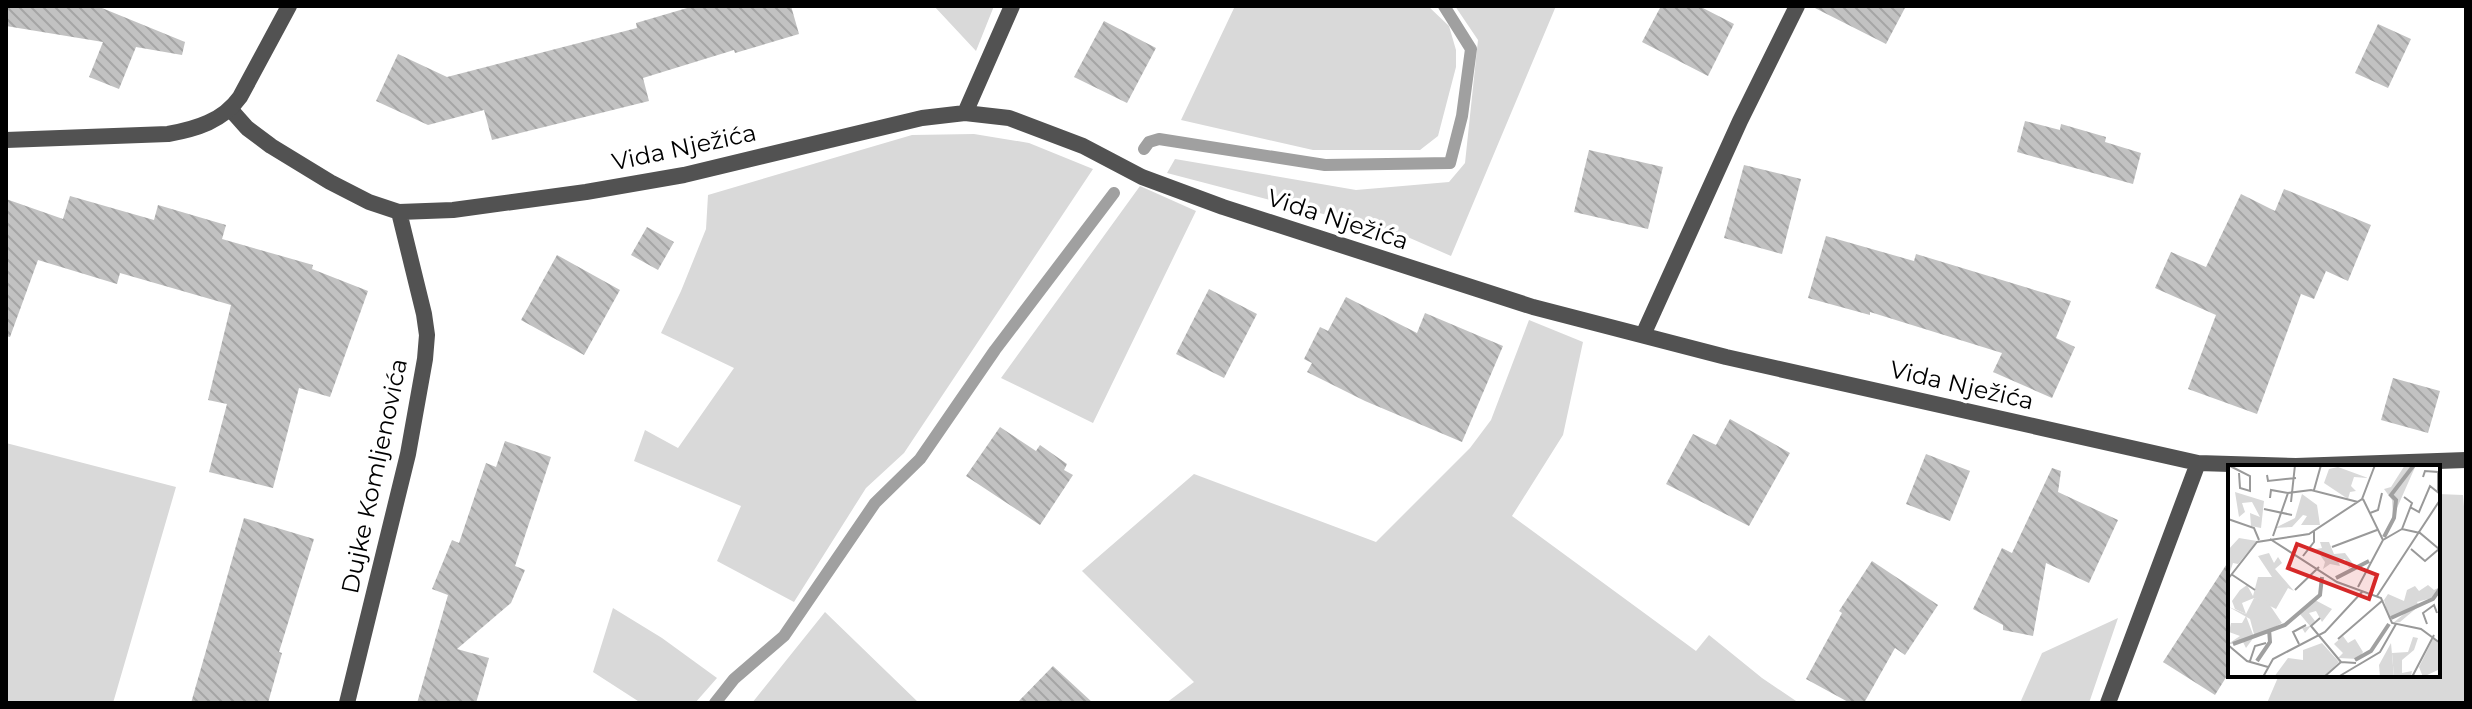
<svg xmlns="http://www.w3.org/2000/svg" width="2472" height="709" viewBox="0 0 2472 709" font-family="Montserrat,sans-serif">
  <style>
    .green { fill: #d9d9d9 }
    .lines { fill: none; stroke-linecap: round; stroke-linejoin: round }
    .stream { stroke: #a0a0a0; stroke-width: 12 }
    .building { fill: url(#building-back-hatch) }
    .minor { stroke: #525252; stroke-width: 16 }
    .tertiary { stroke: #525252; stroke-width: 16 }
    .labels { text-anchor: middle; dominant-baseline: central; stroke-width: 7; stroke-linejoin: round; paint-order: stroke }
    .street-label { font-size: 24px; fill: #000; stroke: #fff }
    .inset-river { fill: none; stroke: #a0a0a0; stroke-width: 4 }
    .inset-road { fill: none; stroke: #999; stroke-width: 2 }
    .view { fill: #d62828; fill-opacity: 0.15; stroke: #d62828; stroke-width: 4 }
    .inset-edge { fill: none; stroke: #000; stroke-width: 4 }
  </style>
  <defs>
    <pattern id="building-back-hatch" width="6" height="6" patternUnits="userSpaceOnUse" patternTransform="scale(2)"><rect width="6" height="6" fill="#c2c2c2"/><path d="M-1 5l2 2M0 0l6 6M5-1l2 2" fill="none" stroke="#a5a5a5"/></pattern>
  </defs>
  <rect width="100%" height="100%" fill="#fff"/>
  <path class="green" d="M 934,6 L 994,6 L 976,51 Z
    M 1235,6 L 1428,6 L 1449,26 L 1456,50 L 1456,67 L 1438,136 L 1420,150 L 1313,150 L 1181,120 Z
    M 1455,6 L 1556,6 L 1451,256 L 1403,235 L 1167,173 L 1175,159 L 1356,190 L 1449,182 L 1465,163 L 1478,40 Z
    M 974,134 L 1029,143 L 1093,169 L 904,453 L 866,488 L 794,602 L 717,561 L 741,506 L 634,461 L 645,430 L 678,448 L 734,368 L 661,333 L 681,291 L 706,229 L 708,195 L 912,135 Z
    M 1140,186 L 1196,211 L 1093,423 L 1001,378 Z
    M 1529,320 L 1583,342 L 1563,435 L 1512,516 L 1696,651 L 1709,635 L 1762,678 L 1799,703 L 1166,703 L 1194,682 L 1082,571 L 1194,474 L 1376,542 L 1470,448 L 1491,420 Z
    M 6,443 L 176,487 L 113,703 L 6,703 Z
    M 2438,494 L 2463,495 L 2466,530 L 2466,703 L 2267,703 L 2279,675 L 2438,675 Z
    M 613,608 L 662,638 L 717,678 L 695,703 L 641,703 L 593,672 Z
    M 825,612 L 919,703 L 752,703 Z
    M 2118,618 L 2089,703 L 2020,703 L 2042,653 Z"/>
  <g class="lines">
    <path class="stream" d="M 1144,149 L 1149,142 L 1159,139 L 1325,165 L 1450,163 L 1462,116 L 1471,49 L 1444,6
      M 715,703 L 734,679 L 784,636 L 875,503 L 920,459 L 995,350 L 1114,193"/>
  </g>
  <path class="building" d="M 6,6 L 97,6 L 185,42 L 182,55 L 136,47 L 119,89 L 89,77 L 103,42 L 6,26 Z
    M 694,6 L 791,6 L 799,34 L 735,53 L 734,50 L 643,78 L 649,101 L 492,140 L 484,110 L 428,125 L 376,101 L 398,54 L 447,77 L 637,28 L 636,23 Z
    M 1661,6 L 1699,6 L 1734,24 L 1708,76 L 1642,42 Z
    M 1811,6 L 1906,6 L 1886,44 Z
    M 1104,21 L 1156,48 L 1127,103 L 1074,77 Z
    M 2378,24 L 2411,39 L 2388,88 L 2355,73 Z
    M 2025,121 L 2060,130 L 2061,124 L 2106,137 L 2105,142 L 2141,153 L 2133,184 L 2017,152 Z
    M 1589,150 L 1663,167 L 1648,229 L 1574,212 Z
    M 1744,165 L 1801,179 L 1782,254 L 1724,238 Z
    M 2284,189 L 2371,225 L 2348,281 L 2326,271 L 2314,299 L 2301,294 L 2257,414 L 2188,389 L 2216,315 L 2155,288 L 2171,252 L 2206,267 L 2241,194 L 2275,211 Z
    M 70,196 L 154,220 L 158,205 L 226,225 L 222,239 L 313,265 L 312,269 L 368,291 L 330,397 L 299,388 L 273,488 L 209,472 L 227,404 L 208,400 L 231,305 L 120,273 L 117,284 L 38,260 L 10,337 L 6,336 L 6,199 L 63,219 Z
    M 647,227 L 674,242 L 658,270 L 631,255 Z
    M 1826,236 L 1914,261 L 1916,254 L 2071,301 L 2056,338 L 2075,347 L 2052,398 L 1993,372 L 2002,353 L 1870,312 L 1870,315 L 1808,298 Z
    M 557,255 L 620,290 L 584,355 L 521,320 Z
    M 1209,289 L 1257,314 L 1224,378 L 1176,354 Z
    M 1346,297 L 1417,333 L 1425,313 L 1503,346 L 1462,442 L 1365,401 L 1307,372 L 1312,363 L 1304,359 L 1320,327 L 1328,331 Z
    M 2393,378 L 2440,391 L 2428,433 L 2381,420 Z
    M 1730,419 L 1790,453 L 1749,526 L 1666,484 L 1693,434 L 1716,445 Z
    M 1000,427 L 1036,451 L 1040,445 L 1067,464 L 1064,470 L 1073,475 L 1040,525 L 966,476 Z
    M 505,441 L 551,457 L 515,566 L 525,570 L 511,603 L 457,649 L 489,658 L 476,703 L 417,703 L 448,595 L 432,589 L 452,540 L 459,543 L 486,463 L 496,467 Z
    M 1926,454 L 1970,471 L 1950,521 L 1906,504 Z
    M 2052,468 L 2061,471 L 2058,492 L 2118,520 L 2089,583 L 2046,563 L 2033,636 L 2003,630 L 2003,625 L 1973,609 L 2002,548 L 2012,553 Z
    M 244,518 L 314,539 L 279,652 L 282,653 L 268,703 L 191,703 Z
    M 2230,559 L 2230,671 L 2215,695 L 2163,662 Z
    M 1872,561 L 1938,605 L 1905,655 L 1895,648 L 1864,703 L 1850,703 L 1806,679 L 1842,613 L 1839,611 Z
    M 1053,666 L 1093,703 L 1017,703 Z"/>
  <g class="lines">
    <path class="minor" d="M 231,110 L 247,128 L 271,146 L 330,182 L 369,202 L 399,212 L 453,210 L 586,192 L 684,175 L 922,118 L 965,113 L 1009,118 L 1083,146 L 1142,177 L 1223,207 L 1533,307 L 1726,357 L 2198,463 L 2296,466 L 2466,460
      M 965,113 L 1012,6
      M 1643,335 L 1740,121 L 1797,6
      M 347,703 L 408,454 L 425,359 L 427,335 L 424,314 L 399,212
      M 2108,703 L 2198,463"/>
    <path class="tertiary" d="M 6,140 L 168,134 C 196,129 223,121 240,97 L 289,6"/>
  </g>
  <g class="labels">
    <g class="street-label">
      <text transform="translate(684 147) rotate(-12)">Vida Nježića</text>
      <text transform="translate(1338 219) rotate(18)">Vida Nježića</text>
      <text transform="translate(1962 385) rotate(13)">Vida Nježića</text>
      <text transform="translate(374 476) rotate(-78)">Dujke Komljenovića</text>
    </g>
  </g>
  <g transform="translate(2228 465)">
    <rect width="212" height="212" fill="#fff"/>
    <path d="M 110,2 L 140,13 L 126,12 L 123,21 L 128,26 L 122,27 L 120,34 L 96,18 L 101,4 ZM 74,29 L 89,40 L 92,60 L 73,60 L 79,51 L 75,50 L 64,62 L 47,63 L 67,53 ZM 92,77 L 101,77 L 106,89 L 117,88 L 126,100 L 121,103 L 117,94 L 110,96 L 112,101 L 102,99 L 95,104 L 97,97 L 88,84 L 94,83 ZM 41,88 L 46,98 L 50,92 L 54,98 L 47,104 L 66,126 L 60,123 L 48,144 L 26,133 L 14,138 L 18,149 L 7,144 L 4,136 L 12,125 L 19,120 L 25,131 L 30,112 L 44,112 L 30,91 ZM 200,120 L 206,125 L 212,122 L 204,133 L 189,137 L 191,141 L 172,157 L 165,158 L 187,140 L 161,154 L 156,135 L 160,129 L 176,136 L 179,125 L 187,121 L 191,126 ZM 87,135 L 104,144 L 94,157 L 88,146 L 81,148 L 87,156 L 77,168 L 74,163 L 82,161 L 71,148 ZM 18,151 L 26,172 L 18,183 L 15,177 L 3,179 L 0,179 L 12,171 L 1,167 L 3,158 L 14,158 ZM 115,171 L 120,178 L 127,174 L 135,187 L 130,194 L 110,193 L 115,188 L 106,179 ZM 185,172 L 190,173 L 186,185 L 174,195 L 174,208 L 184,206 L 183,212 L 166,212 L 164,188 L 180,187 ZM 206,172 L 212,181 L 212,204 L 195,212 L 191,202 ZM 94,178 L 111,197 L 95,212 L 46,212 L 60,193 L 75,195 L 75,185 Z" fill="#d9d9d9"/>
    <path d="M 177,0 L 188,0 L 165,52 L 164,35 L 156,24 L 163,22 ZM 7,27 L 36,36 L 33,63 L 23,61 L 22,48 L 32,52 L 24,37 L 14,38 L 17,47 L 11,52 ZM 26,133 L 39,136 L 54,158 L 27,173 L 22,154 L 1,142 L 18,149 ZM 163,178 L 166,212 L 152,212 L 151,200 Z" fill="#d9d9d9"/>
    <path d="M 11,73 L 29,76 L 10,99 L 5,98 L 0,113 L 0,85 Z" fill="#d9d9d9"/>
    <path class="inset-river" d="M 156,72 L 166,53 L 168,35 L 163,30 L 186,0M 108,113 L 141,96M 163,153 L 205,134 L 212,124M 5,179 L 57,160 L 92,130 L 94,112M 127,195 L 143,186 L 161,159M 29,196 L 42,177 L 41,164"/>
    <path class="inset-road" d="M 0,0 L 22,11 L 22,26 L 12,23 L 11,8M 39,10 L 40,16 L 68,13M 195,12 L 197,6 L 210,7 L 210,26M 86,25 L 93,0M 42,33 L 43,25 L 60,28M 63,37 L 67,0M 182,42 L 191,47 L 202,21 L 212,29M 36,44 L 64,50M 142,48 L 150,45 L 154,28M 0,54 L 26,63 L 31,75M 174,64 L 184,38 L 176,32M 45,71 L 60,28 L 83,25 L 130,37M 42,74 L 109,117 L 153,133 L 164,158 L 193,164 L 212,178M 155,75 L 174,64 L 192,68 L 211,84 L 197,96 L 183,84M 104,82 L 149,65M 75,91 L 86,77 L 86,66M 3,109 L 27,125M 0,114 L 29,77 L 81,69 L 134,34 L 147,0M 130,122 L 155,75 L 135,34M 67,125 L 91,102M 149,131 L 212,35M 92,153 L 83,161 L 113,197M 199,159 L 195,148 L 206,140 L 209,148M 110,174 L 155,135M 71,179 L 65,167 L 78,160M 0,180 L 19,196 L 40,202M 22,196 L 27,181 L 38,178M 35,212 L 45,194 L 97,167 L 134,127M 96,212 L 113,197 L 128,198M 110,212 L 152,187 L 168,159M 184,212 L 206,170"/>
    <path class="view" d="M 69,79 L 149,110 L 141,134 L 60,103 Z"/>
    <rect width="212" height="212" class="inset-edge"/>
  </g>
  <rect width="2472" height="709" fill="none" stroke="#000000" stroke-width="16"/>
</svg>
